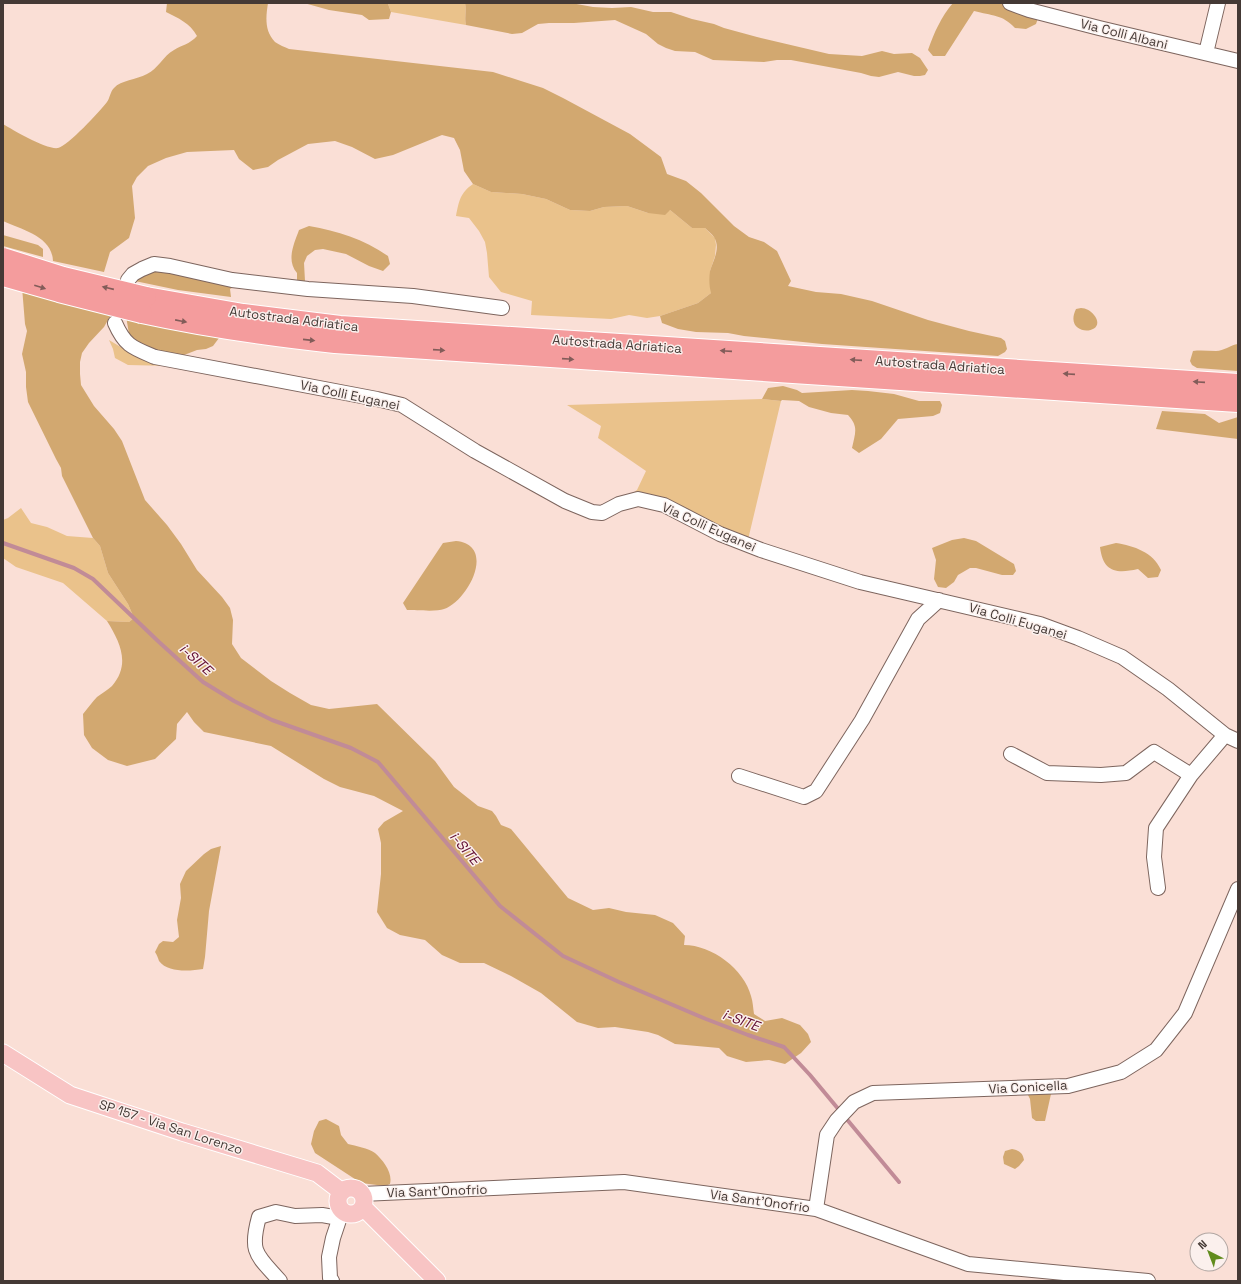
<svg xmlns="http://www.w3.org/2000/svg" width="1241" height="1284" viewBox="0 0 1241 1284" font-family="'Space Grotesk',sans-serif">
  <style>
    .green { fill: #eac28b }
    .forest { fill: #d2a870 }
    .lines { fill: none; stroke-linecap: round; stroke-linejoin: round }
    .stream { stroke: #c18b97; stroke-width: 4 }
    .minor-casing { stroke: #7d655e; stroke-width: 16 }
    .major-casing { stroke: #fff; stroke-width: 19 }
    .highway-casing { stroke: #fff; stroke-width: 22 }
    .minor { stroke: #fff; stroke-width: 14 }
    .major { stroke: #f8c4c4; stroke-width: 17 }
    .highway { stroke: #f49c9d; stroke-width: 20 }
    .highway-bridge-casing { stroke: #fff; stroke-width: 22; stroke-linecap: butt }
    .highway-bridge { stroke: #f49c9d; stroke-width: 20 }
    .oneway { fill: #825c59 }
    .labels { text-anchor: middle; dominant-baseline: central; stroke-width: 3; stroke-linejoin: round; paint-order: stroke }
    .street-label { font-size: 13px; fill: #443935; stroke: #fbf0ed }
    .water-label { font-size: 14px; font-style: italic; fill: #610e31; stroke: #fbf0ed }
  </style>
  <rect width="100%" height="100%" fill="#fadfd6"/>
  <path class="green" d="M 389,3 L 465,3 C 467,11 464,17 466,25 L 391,12 L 388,4 Z
    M 473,184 L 491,192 L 522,194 L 546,199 L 570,210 L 590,211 L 604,207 L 627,206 L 648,213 L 670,210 L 692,228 L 705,228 L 715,238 L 716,245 L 715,256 L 710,271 L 711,293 L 698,303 L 660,316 L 647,318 L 629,315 L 611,319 L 531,315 L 532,301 L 501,292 L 489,277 L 487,253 L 485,242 L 479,231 L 469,218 L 456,216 C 459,201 460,193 473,184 Z
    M 109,340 L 134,355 L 171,366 L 128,365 L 115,358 L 113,349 Z
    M 762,399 L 781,401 L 747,544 L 663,498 L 647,494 L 630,495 L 637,490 L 646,471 L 598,438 L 601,426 L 567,405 Z
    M 21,508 L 31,523 L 47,527 L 67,536 L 93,538 L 100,546 L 108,573 L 128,604 L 134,618 L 129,622 L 107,621 L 63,583 L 16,567 L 3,558 L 3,520 L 8,518 Z"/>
  <path class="forest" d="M 167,3 L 268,3 C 266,16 264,31 275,42 C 279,45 285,47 289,49 L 493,72 L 521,81 L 543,88 L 563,98 L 630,134 L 661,157 L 667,174 L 686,181 L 701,193 L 734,226 L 749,237 L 764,242 L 777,251 L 791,281 L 788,286 L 816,292 L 841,294 L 872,301 L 928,320 L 969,331 L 1001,338 L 1005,341 L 1007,349 L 1005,352 L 998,356 L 822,344 L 744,336 L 728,333 L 696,332 L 678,329 L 662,323 L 660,316 L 698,303 L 711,293 C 709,286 709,278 710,271 C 713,261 721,248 714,237 C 712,234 708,231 705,228 L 692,228 L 670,210 L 665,215 L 648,213 L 627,206 L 604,207 L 590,211 L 570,210 L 546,199 L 522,194 L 491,192 L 473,184 L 464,171 L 460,150 L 454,138 L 442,135 L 393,155 L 375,159 L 352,147 L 335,141 L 308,144 L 278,160 L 268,167 L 253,170 L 239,159 L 234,150 L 187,152 L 166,158 L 148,166 L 137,177 L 132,186 L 135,218 L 129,238 L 110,252 L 104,272 L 53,261 C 52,236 22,230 3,221 L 3,124 C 13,130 47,150 58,148 C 68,146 100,111 107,102 C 110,98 110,92 114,88 C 121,80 136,80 147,74 C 158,69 163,56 174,50 C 182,45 190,44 197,36 C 190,23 178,18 166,12 Z
    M 304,3 L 389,3 L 388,4 L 391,12 L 389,19 L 369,20 L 362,15 L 329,10 Z
    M 465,3 L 571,3 L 593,7 L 612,8 L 631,7 L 653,12 L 671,12 L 692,19 L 714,24 L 724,28 L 757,37 L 829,54 L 862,56 L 882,51 L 894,54 L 912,53 L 920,58 L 928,70 L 925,75 L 920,76 L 914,76 L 898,72 L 879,77 L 871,76 L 861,73 L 791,60 L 777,60 L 764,62 L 713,60 L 695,52 L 675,51 L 666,48 L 658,44 L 646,34 L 615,20 L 574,23 L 549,23 L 538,24 L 522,33 L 512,34 L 466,25 C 464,17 467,11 465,3 Z
    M 953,3 L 1027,3 L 1039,15 L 1036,24 L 1026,29 L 1015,28 C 1002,14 992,16 974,11 L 945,56 L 933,56 L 928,50 C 934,33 941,17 953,3 Z
    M 309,226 C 338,231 363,239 388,256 L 390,264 L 383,271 L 369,266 L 346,254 L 323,249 L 315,250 L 307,256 L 304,263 L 305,281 L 297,281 L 297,273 C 286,260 294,244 299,230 Z
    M 3,235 L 38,245 L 43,249 L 43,257 L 3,246 Z
    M 156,267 L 237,285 L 230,289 L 231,297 L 178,290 L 130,280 Z
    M 22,287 L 113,311 L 104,327 L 89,343 L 82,353 L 80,362 L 80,374 L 81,385 L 94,406 L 114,429 L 122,441 L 145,500 L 167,525 L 181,544 L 197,570 L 222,597 L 230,608 L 233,620 L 232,644 L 241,658 L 271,681 L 290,693 L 311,705 L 329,709 L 377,704 L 435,761 L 454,787 L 478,806 L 492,811 L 496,816 L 501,825 L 511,829 L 568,898 L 593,910 L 609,908 L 626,912 L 655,915 L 673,923 L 685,936 L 684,945 C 712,945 744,969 751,996 C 753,1002 753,1008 754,1014 L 765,1021 L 782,1018 L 800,1025 L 808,1034 L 811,1042 L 801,1053 L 785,1064 L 769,1060 L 746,1062 L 727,1056 L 719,1048 L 675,1044 L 658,1035 L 648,1032 L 615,1027 L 598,1028 L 577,1022 L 541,993 L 511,976 L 484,963 L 460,963 L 442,955 L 425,940 L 400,935 L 387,928 L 377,912 L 381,874 L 381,843 L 378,829 L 384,822 L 403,811 L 374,796 L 340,787 L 324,779 L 271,746 L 204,732 L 194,722 L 187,712 L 177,724 L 176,739 L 155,759 L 127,766 L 108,760 L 92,748 L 84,735 L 83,714 C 88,708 92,702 97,697 C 102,693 108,690 112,686 C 131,664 120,642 107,621 L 129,622 L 134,618 L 128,604 L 108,573 L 100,546 L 93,538 L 62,476 L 61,468 L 56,459 L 28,402 L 26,387 L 26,372 L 22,354 L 27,331 L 25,324 Z
    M 1081,308 C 1086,308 1091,311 1094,315 C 1110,335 1062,338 1076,309 Z
    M 126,316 L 173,329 L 219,338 L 213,346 L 206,349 L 197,350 L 179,357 L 169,356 L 134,341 L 129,334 Z
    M 1238,344 L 1238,371 L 1197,368 L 1192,365 L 1190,361 L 1193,351 C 1201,350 1208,351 1216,351 C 1224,351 1230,345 1238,344 Z
    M 783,386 L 797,390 L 802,393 L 852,390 L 868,391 L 894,394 L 919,401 L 940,401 L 942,405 L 940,413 L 933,416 L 898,419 L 881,439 L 859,453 L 852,448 C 855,433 859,427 848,415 L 831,413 L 809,407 L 799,401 L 782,400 L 781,401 L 762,399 L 768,388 Z
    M 1162,411 L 1205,414 L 1219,423 L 1238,417 L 1238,439 L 1156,429 Z
    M 964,538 L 976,541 L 1014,564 L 1016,571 L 1013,575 L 1002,575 L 976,568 L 970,568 L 958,575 L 954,582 L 946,588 L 938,587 L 934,579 L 936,560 L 932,548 L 952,540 Z
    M 456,541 C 497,545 468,601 444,609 C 437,612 416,610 407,610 L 403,603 L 443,543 Z
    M 1116,543 C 1134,546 1153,552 1161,570 L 1158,577 L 1148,578 L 1138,569 C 1116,574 1103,572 1100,547 Z
    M 221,846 L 209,911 L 205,957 L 203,969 C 190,971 168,973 159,961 C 158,958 157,955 155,952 L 159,944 L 163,941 L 173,942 L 179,937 L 177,920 L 181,898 L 180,884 L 186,871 L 204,854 L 211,849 Z
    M 1027,1093 L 1051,1094 L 1045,1121 L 1036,1121 L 1032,1118 L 1030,1099 Z
    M 326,1119 L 339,1126 L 341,1135 L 348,1144 C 356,1146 368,1148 375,1153 C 383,1160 393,1173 390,1184 L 385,1186 L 361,1183 L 315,1153 L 311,1144 L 314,1131 L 319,1121 Z
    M 1012,1149 C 1019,1150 1023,1153 1024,1160 L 1019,1166 L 1015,1169 L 1004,1164 L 1003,1157 L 1005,1151 Z"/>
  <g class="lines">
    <path class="stream" d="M 3,543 L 74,568 L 93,579 L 159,642 L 203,682 L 234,701 L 272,720 L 351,748 L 378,762 L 500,906 L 563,956 L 619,982 L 706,1019 L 748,1035 L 784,1047 L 810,1075 L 899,1182"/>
    <defs>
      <path id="minor" d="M 1010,3 L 1029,10 L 1099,28 L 1238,61
        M 1206,53 L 1218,3
        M 128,280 L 133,274 L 142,269 L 154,264 L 170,266 L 232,280 L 308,289 L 413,296 L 502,308
        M 115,323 C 125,346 133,348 155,357 L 377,399 L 402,405 L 475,451 L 565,501 L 592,512 L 602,513 L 619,504 L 638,499 L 664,505 L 720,534 L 761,550 L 860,582 L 1040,624 L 1078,638 L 1122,657 L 1168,689 L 1225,735 L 1238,741
        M 1011,754 L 1047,773 L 1101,775 L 1126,773 L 1154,752 L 1191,775
        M 739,776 L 804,797 L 816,791 L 862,720 L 918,619 L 939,600
        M 1158,888 L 1154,857 L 1156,828 L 1191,775 L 1225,735
        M 362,1194 L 624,1182 L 816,1209 L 968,1264 L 1148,1281
        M 816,1209 L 827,1135 L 837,1120 L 854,1102 L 873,1093 L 1068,1086 L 1121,1072 L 1156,1050 L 1185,1013 L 1238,889
        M 280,1281 C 257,1255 249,1253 259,1217 L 276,1212 L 295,1216 L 322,1215 L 339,1218
        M 332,1281 L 330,1278 L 329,1257 L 333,1238 L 342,1211"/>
      <path id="major" d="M 3,1053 L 70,1095 L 182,1132 L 317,1173 L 342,1192
        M338 1201a13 13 0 1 1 26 0a13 13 0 1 1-26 0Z
        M 363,1207 L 437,1281"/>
      <path id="highway" d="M 146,297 L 243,314 L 340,326 L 1238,384
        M 142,313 C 206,327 270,336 335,343 L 1238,402"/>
    </defs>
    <use href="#minor" class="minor-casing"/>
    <use href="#major" class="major-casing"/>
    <use href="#highway" class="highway-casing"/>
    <use href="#minor" class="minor"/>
    <use href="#major" class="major"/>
    <use href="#highway" class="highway"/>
    <defs>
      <path id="highway-bridge" d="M 3,258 L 63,277 L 146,297
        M 3,276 L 59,292 L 142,313"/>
    </defs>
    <use href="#highway-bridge" class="highway-bridge-casing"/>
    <use href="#highway-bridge" class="highway-bridge"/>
  </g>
  <defs><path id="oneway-solid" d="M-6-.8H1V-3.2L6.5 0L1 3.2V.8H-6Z"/></defs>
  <g class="oneway">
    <use href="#oneway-solid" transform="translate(40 287) rotate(17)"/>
    <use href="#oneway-solid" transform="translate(108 288) rotate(-167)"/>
    <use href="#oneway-solid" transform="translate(181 321) rotate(11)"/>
    <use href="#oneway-solid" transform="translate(309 340) rotate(6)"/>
    <use href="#oneway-solid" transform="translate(439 350) rotate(4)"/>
    <use href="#oneway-solid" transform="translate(726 351) rotate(-176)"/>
    <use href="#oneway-solid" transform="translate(568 359) rotate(4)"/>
    <use href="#oneway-solid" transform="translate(856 360) rotate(-176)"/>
    <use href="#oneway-solid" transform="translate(1069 374) rotate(-176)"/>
    <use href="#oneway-solid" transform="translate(1199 382) rotate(-176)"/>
  </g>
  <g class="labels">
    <g class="street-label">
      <text transform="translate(1124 34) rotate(14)">Via Colli Albani</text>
      <text transform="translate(294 319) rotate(7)">Autostrada Adriatica</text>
      <text transform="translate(617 344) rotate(4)">Autostrada Adriatica</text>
      <text transform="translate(940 365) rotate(4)">Autostrada Adriatica</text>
      <text transform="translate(350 395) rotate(12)">Via Colli Euganei</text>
      <text transform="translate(709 527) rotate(24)">Via Colli Euganei</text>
      <text transform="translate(1018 621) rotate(16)">Via Colli Euganei</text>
      <text transform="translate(1028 1087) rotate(-3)">Via Conicella</text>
      <text transform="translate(171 1127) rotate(18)">SP 157 - Via San Lorenzo</text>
      <text transform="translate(437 1191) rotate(-2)">Via Sant'Onofrio</text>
      <text transform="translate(760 1201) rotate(8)">Via Sant'Onofrio</text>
    </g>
    <g class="water-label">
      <text transform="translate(196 659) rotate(42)">i-SITE</text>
      <text transform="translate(465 848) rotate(50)">i-SITE</text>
      <text transform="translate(741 1020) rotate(20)">i-SITE</text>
    </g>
  </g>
  <rect width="1241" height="1284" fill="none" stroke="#443935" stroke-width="8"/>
  <g transform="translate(1209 1252) rotate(318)"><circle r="19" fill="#fbf0ed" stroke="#b2a7a3"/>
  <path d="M0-3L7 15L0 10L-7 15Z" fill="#618c1d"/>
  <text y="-6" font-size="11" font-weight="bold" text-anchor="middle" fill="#443935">N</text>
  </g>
</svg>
